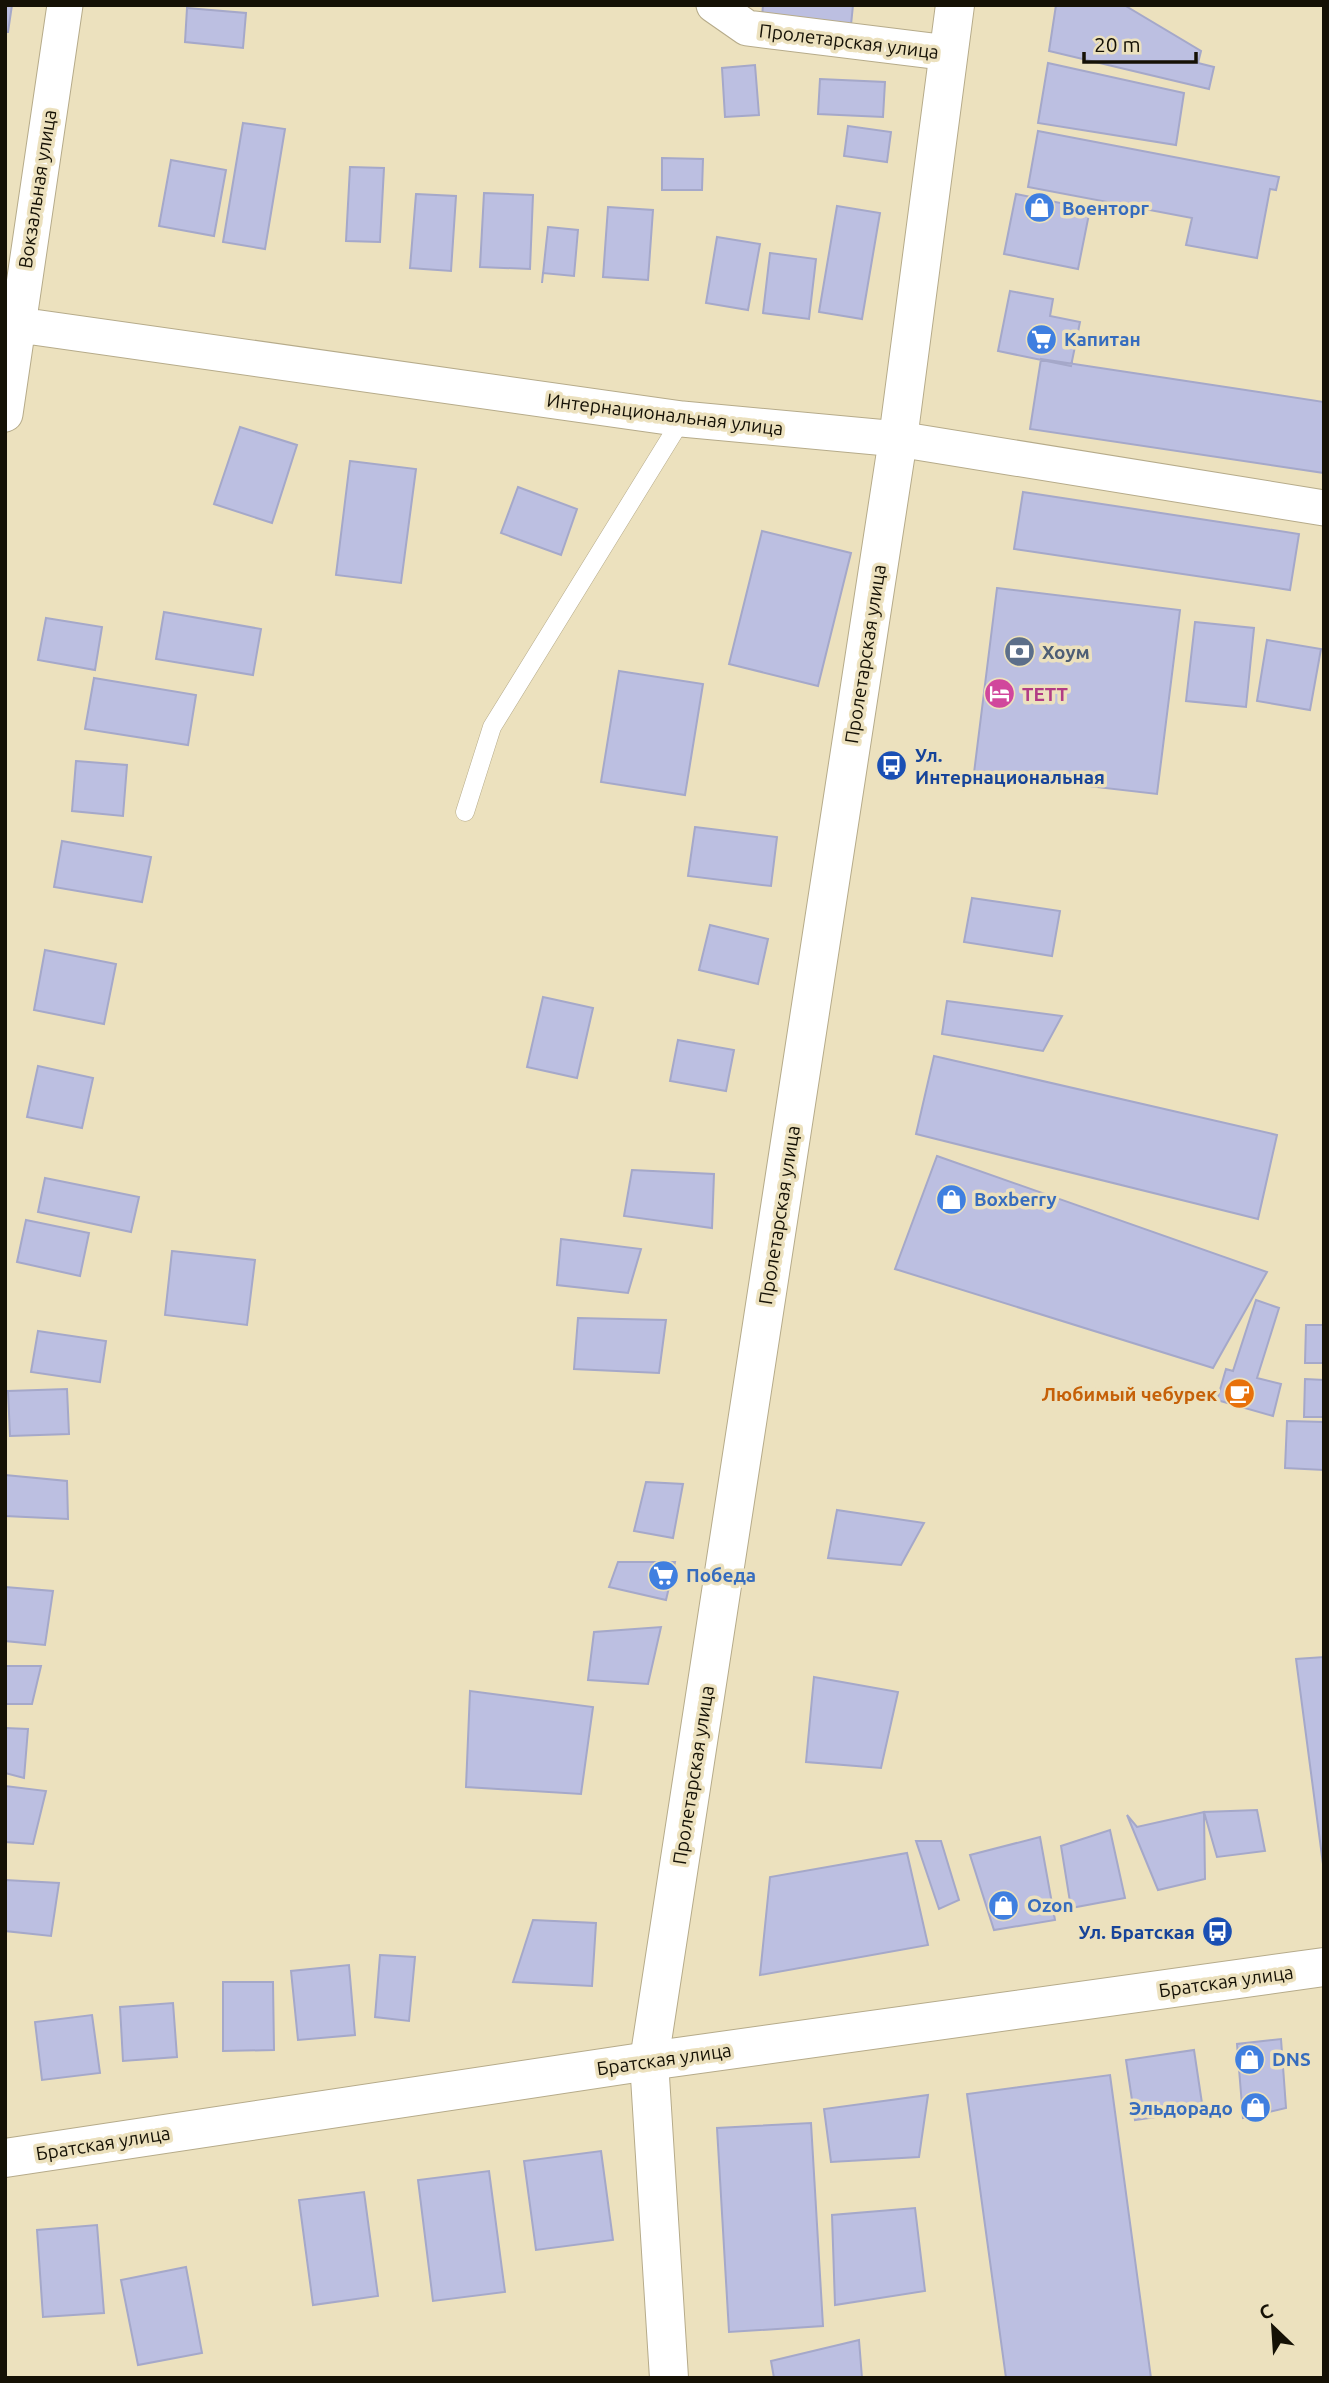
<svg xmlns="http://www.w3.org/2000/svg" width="1329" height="2383" viewBox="0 0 1329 2383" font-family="Ubuntu,sans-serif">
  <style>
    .building { fill: #bcbfe1; stroke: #a5a8c9; stroke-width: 2 }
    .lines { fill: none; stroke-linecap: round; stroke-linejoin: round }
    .lane-casing { stroke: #b6ab8a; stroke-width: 19 }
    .street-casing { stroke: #b6ab8a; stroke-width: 37 }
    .secondary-casing { stroke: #b6ab8a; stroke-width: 40 }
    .primary-casing { stroke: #b6ab8a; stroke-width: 40 }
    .lane { stroke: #fff; stroke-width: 18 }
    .street { stroke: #fff; stroke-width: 35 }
    .secondary { stroke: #fff; stroke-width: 38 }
    .primary { stroke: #fff; stroke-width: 38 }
    .labels { text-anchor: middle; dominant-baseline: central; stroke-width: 7; stroke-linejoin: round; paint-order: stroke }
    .street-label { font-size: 19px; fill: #151105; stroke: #ece1be }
    .shop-label { font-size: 19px; font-weight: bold; fill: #366cbe; stroke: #ece1be; text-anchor: start }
    .service-label { font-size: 19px; font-weight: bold; fill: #4e5e75; stroke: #ece1be; text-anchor: start }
    .hotel-label { font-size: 19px; font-weight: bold; fill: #b23c85; stroke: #ece1be; text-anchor: start }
    .transit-label { font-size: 19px; font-weight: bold; fill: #164399; stroke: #ece1be; text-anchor: start }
    .food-label { font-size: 19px; font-weight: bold; fill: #c56008; stroke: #ece1be; text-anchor: end }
  </style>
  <rect width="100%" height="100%" fill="#ece1be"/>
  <path class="building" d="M 5,5 L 12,5 L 8,32 L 5,32 Z
    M 763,5 L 853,5 L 851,25 L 762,17 Z
    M 1056,5 L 1124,5 L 1201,51 L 1198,63 L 1214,67 L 1209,89 L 1049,51 Z
    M 187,8 L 246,13 L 243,48 L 185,42 Z
    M 1048,63 L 1184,93 L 1176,145 L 1038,123 Z
    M 755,65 L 759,115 L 725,117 L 722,68 Z
    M 820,79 L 885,82 L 883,117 L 818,114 Z
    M 243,123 L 285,129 L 265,249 L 223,242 Z
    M 848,126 L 891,132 L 887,162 L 844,156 Z
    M 1038,131 L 1279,177 L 1276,190 L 1270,189 L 1257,258 L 1186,245 L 1192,218 L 1028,187 Z
    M 662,158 L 703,159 L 702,190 L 662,190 Z
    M 171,160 L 226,170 L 214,236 L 159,226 Z
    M 350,167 L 384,168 L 380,242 L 346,241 Z
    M 484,193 L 533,195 L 530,269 L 480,267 Z
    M 416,194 L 456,196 L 451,271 L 410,268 Z
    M 1016,194 L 1090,209 L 1078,269 L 1004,254 Z
    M 837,206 L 880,213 L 862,319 L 819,312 Z
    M 608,207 L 653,210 L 648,280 L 603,277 Z
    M 548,227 L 578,230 L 574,276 L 543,273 L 542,283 Z
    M 717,237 L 760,244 L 748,310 L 706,303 Z
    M 770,253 L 816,259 L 809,319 L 763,313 Z
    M 1010,291 L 1053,299 L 1050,316 L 1080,322 L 1071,366 L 998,351 Z
    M 1041,359 L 1324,402 L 1324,473 L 1030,429 Z
    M 240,427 L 297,445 L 272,523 L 214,504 Z
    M 350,461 L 416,469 L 401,583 L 336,575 Z
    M 518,487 L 577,509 L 561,555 L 501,533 Z
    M 1023,492 L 1299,534 L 1290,590 L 1014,549 Z
    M 762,531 L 851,553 L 818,686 L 729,664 Z
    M 997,588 L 1180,610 L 1157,794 L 974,773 Z
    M 164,612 L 261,629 L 253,675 L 156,659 Z
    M 46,618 L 102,627 L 95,670 L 38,660 Z
    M 1195,622 L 1254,628 L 1246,707 L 1186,701 Z
    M 1267,640 L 1321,649 L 1310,710 L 1257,701 Z
    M 619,671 L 703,684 L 685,795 L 601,782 Z
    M 94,678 L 196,695 L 188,745 L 85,729 Z
    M 76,761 L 127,765 L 123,816 L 72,811 Z
    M 695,827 L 777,837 L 771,886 L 688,876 Z
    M 62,841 L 151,857 L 142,902 L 54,887 Z
    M 972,898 L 1060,911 L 1052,956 L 964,942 Z
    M 710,925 L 768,939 L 758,984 L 699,970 Z
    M 45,950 L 116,964 L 104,1024 L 34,1010 Z
    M 543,997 L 593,1008 L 577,1078 L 527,1067 Z
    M 947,1001 L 1062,1016 L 1043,1051 L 942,1034 Z
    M 678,1040 L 734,1050 L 726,1091 L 670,1081 Z
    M 934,1056 L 1277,1135 L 1258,1219 L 916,1134 Z
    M 38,1066 L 93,1078 L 82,1128 L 27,1117 Z
    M 937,1156 L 1267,1272 L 1213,1368 L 895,1269 Z
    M 632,1170 L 714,1174 L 712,1228 L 624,1216 Z
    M 45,1178 L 139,1197 L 131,1232 L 38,1212 Z
    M 26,1220 L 89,1233 L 80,1276 L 17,1262 Z
    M 561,1239 L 641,1249 L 628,1293 L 557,1285 Z
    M 172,1251 L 255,1260 L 247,1325 L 165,1315 Z
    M 1256,1300 L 1279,1308 L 1257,1378 L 1281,1384 L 1273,1416 L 1217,1400 L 1226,1369 L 1233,1371 Z
    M 578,1318 L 666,1320 L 659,1373 L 574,1369 Z
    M 1306,1325 L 1324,1325 L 1324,1363 L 1305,1363 Z
    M 38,1331 L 106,1341 L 100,1382 L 31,1372 Z
    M 1305,1379 L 1324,1380 L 1324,1417 L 1304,1417 Z
    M 67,1389 L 69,1434 L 10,1436 L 8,1391 Z
    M 1287,1421 L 1324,1422 L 1324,1470 L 1285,1468 Z
    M 5,1475 L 67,1481 L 68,1519 L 5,1516 Z
    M 646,1482 L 683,1484 L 673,1538 L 634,1531 Z
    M 837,1510 L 924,1523 L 901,1565 L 828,1558 Z
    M 618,1562 L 675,1562 L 666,1600 L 609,1587 Z
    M 5,1587 L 53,1591 L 45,1645 L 5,1641 Z
    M 661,1627 L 648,1684 L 588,1680 L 594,1632 Z
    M 1324,1657 L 1324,1864 L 1323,1864 L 1296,1659 Z
    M 5,1666 L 41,1666 L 32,1704 L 5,1704 Z
    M 814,1677 L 898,1692 L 881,1768 L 806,1762 Z
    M 470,1691 L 593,1707 L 581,1794 L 466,1787 Z
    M 5,1728 L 28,1729 L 24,1778 L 5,1773 Z
    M 5,1786 L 46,1791 L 33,1844 L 5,1842 Z
    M 1257,1810 L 1265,1851 L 1217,1857 L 1204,1812 Z
    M 1204,1812 L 1205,1879 L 1158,1890 L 1127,1815 L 1137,1827 Z
    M 1110,1830 L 1125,1898 L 1071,1908 L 1061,1846 Z
    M 1040,1837 L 1055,1920 L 994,1930 L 970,1855 Z
    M 916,1841 L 941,1841 L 959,1900 L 939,1909 Z
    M 907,1853 L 928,1945 L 760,1975 L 770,1877 Z
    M 5,1880 L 59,1883 L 51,1936 L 5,1931 Z
    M 533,1920 L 596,1923 L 592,1986 L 513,1982 Z
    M 380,1955 L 415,1957 L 409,2021 L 375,2017 Z
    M 349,1965 L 355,2035 L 298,2040 L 291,1971 Z
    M 223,1982 L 273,1982 L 274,2050 L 223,2051 Z
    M 173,2003 L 177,2057 L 123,2061 L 120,2007 Z
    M 92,2015 L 100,2073 L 42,2080 L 35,2022 Z
    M 1281,2039 L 1286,2108 L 1243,2118 L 1237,2044 Z
    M 1194,2050 L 1203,2110 L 1135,2120 L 1126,2060 Z
    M 1110,2075 L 1151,2378 L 1006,2378 L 967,2094 Z
    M 928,2095 L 919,2157 L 831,2162 L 824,2109 Z
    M 811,2123 L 823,2326 L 729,2332 L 717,2128 Z
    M 601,2151 L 613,2240 L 536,2250 L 524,2161 Z
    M 489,2171 L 505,2292 L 433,2301 L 418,2180 Z
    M 364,2192 L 378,2296 L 313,2305 L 299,2200 Z
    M 915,2208 L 925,2291 L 835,2305 L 832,2215 Z
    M 97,2225 L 104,2313 L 43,2317 L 37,2230 Z
    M 186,2267 L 202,2353 L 138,2365 L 121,2280 Z
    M 859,2340 L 862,2378 L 774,2378 L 771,2361 Z"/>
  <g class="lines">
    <defs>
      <path id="lane" d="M 465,812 L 492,727 L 682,419"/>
      <path id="street" d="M 714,5 L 747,28 L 949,53
        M 5,323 L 682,419 L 898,439 L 1324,508
        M 5,414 L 65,5"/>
      <path id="secondary" d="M 5,2158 L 649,2061 L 1324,1967"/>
      <path id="primary" d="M 669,2378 L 649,2061 L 898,439 L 955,5"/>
    </defs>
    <use href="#lane" class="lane-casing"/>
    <use href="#street" class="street-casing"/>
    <use href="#secondary" class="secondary-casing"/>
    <use href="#primary" class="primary-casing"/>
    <use href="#lane" class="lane"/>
    <use href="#street" class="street"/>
    <use href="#secondary" class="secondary"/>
    <use href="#primary" class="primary"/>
  </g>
  <defs>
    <symbol id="shop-disc" viewBox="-11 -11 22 22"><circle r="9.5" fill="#3f7fe0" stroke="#ece1be"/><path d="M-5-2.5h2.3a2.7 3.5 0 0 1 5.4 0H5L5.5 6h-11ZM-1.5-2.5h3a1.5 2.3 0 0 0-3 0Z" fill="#fff"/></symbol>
    <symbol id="supermarket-disc" viewBox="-11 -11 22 22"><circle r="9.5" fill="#3f7fe0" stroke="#ece1be"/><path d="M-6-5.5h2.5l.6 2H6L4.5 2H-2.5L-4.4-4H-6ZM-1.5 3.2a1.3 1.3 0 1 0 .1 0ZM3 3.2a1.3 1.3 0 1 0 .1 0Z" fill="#fff"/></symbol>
    <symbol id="bank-disc" viewBox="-11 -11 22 22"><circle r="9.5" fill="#5c6f8a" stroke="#ece1be"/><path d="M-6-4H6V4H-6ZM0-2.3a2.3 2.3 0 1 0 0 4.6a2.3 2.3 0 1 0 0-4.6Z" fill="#fff"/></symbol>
    <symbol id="hotel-disc" viewBox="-11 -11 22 22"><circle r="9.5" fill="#d1479c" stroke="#ece1be"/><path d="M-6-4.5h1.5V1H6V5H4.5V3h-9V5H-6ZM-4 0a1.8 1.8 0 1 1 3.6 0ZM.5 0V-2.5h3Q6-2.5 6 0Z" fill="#fff"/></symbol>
    <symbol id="bus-disc" viewBox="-11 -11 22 22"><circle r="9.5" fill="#1a4fb4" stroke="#ece1be"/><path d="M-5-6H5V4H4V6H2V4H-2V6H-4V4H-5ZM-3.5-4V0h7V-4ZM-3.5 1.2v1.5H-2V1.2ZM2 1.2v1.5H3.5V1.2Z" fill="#fff"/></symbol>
    <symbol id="cafe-disc" viewBox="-11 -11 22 22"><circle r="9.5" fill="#e8710a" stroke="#ece1be"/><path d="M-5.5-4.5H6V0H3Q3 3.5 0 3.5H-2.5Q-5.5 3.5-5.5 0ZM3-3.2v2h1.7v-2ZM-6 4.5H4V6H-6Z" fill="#fff"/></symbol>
  </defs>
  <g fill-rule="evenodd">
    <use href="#shop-disc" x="1022" y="190" width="35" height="35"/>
    <use href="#supermarket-disc" x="1024" y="322" width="35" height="35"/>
    <use href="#bank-disc" x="1002" y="634" width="35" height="35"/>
    <use href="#hotel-disc" x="982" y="676" width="35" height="35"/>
    <use href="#bus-disc" x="874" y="748" width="35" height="35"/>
    <use href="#shop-disc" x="934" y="1182" width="35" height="35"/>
    <use href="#cafe-disc" x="1222" y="1376" width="35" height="35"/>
    <use href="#supermarket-disc" x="646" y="1558" width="35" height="35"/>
    <use href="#shop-disc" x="986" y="1888" width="35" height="35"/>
    <use href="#bus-disc" x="1200" y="1914" width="35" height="35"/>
    <use href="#shop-disc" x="1232" y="2042" width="35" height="35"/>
    <use href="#shop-disc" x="1238" y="2090" width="35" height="35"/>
  </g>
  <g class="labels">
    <g class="street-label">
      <text transform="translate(849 41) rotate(7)">Пролетарская улица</text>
      <text transform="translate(37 189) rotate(-81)">Вокзальная улица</text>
      <text transform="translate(665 414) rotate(7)">Интернациональная улица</text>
      <text transform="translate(865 654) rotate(-81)">Пролетарская улица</text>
      <text transform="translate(779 1215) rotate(-81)">Пролетарская улица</text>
      <text transform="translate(693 1775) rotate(-81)">Пролетарская улица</text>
      <text transform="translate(1226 1981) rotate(-8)">Братская улица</text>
      <text transform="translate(664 2059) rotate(-8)">Братская улица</text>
      <text transform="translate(103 2143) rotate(-9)">Братская улица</text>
    </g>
    <g class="shop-label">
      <text x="1062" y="208">Военторг</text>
      <text x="1064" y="339">Капитан</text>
      <text x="974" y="1199">Boxberry</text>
      <text x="686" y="1575">Победа</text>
      <text x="1027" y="1905">Ozon</text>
      <text x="1272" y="2059">DNS</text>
      <text x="1233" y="2108" text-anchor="end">Эльдорадо</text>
    </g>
    <g class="service-label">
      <text x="1042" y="652">Хоум</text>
    </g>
    <g class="hotel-label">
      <text x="1022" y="694">ТЕТТ</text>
    </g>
    <g class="transit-label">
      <text x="915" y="755">Ул.<tspan x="915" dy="22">Интернациональная</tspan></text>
      <text x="1195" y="1932" text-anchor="end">Ул. Братская</text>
    </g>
    <g class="food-label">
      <text x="1217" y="1394">Любимый чебурек</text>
    </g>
  </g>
  <rect width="1329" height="2383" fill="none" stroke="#151105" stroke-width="14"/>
  <g transform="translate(1273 2327) rotate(335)" stroke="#ece1be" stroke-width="5" paint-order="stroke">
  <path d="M0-5L12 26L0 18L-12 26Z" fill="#151105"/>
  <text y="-10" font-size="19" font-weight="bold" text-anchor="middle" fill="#151105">С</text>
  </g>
  <path d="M1084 52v10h112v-10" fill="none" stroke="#151105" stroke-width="3.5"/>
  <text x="1094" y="52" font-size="21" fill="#151105" stroke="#ece1be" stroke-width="5" paint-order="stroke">20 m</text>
</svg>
